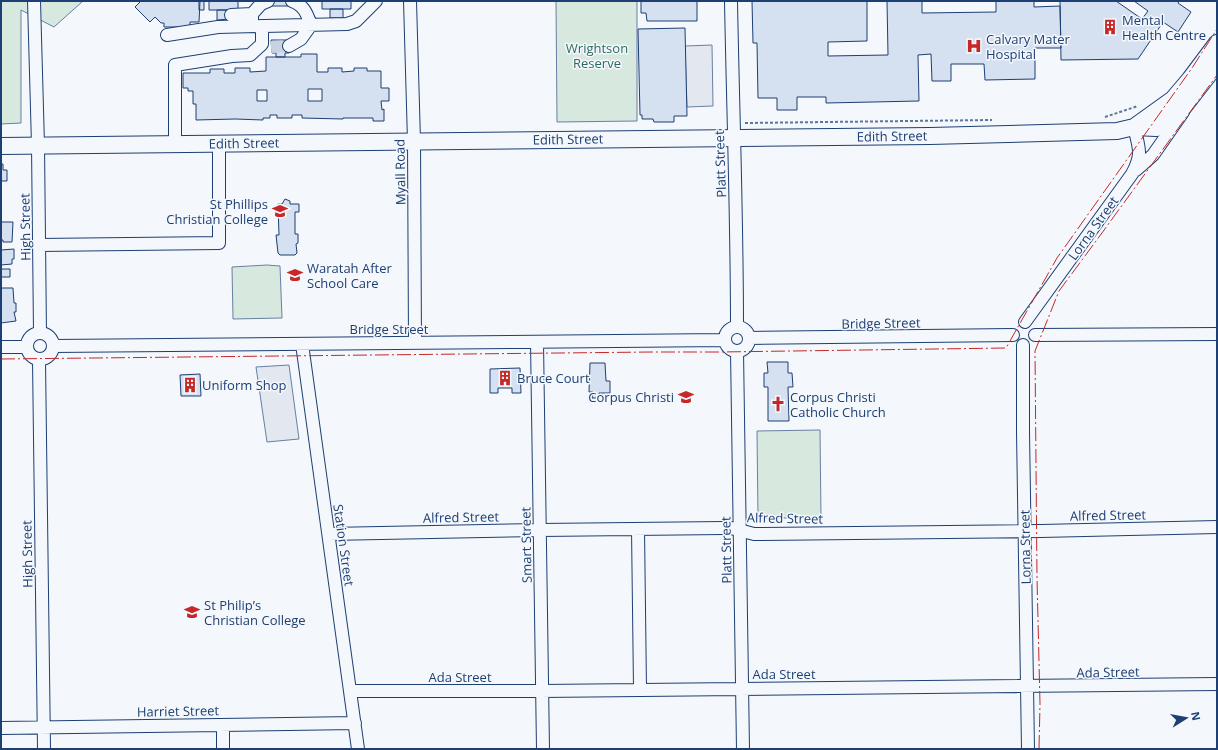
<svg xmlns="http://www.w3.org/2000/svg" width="1218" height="750" viewBox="0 0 1218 750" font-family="'Open Sans',sans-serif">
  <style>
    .green { fill: #d7e8df; stroke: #687fa3 }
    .parking { fill: #e3e8f0; stroke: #687fa3 }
    .building { fill: #d5e0f0; stroke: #1d3f73; fill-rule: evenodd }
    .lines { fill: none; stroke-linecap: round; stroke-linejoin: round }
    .minor-tunnel { stroke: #c9d2e0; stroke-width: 12; stroke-dasharray: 12 6; stroke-linecap: butt }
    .minor-casing { stroke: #1d3f73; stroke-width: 14 }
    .major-casing { stroke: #1d3f73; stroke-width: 18 }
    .path { stroke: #5e769c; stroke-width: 2; stroke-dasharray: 3 2; stroke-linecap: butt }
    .minor { stroke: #f4f7fb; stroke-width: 12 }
    .major { stroke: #f4f7fb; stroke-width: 16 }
    .power { stroke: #c62828; stroke-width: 1; stroke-dasharray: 14 3 2 3; stroke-linecap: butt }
    .labels { text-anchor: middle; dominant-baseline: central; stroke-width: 3; stroke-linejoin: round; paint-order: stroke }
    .poi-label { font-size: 13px; fill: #1d3f73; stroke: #f4f7fb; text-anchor: start }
    .park-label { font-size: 13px; fill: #2c6c60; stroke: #f4f7fb }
    .street-label { font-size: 13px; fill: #1d3f73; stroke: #f4f7fb }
  </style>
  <rect width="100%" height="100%" fill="#f4f7fb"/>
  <path class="green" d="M 1,1 L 83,1 L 54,27 L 21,10 L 21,123 L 1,124 Z
    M 556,1 L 637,1 L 637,121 L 557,122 Z
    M 267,265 L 280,266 L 282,318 L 233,319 L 232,267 Z
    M 820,430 L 821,518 L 758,518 L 757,431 Z"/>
  <path class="parking" d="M 712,45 L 713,106 L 687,107 L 685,46 Z
    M 289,365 L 299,439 L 267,442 L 256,367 Z"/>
  <path class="building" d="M 139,1 L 200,1 L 199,22 L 190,22 L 190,27 L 164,27 L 164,23 L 161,23 L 155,17 L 150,22 L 135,7 L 140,2 Z
    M 199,1 L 204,1 L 204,10 L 199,10 Z
    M 209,1 L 238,1 L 238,10 L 209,10 Z
    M 270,1 L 289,1 L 289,6 L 271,6 Z
    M 322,1 L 351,1 L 351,9 L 322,9 Z
    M 641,1 L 697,1 L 697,21 L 647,21 L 646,13 L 641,13 Z
    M 752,1 L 867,1 L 867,41 L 828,42 L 828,56 L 888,55 L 887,1 L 922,1 L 922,13 L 996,12 L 996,1 L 1034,1 L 1034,7 L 1060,6 L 1061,48 L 1035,48 L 1035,79 L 985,80 L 984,64 L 951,64 L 951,81 L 932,81 L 931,54 L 918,55 L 919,101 L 826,103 L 826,97 L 797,97 L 797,110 L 777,110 L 777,98 L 758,98 L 757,43 L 753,43 Z
    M 1060,1 L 1116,1 L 1142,19 L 1148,11 L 1134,1 L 1179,1 L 1178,3 L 1191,12 L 1178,32 L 1163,22 L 1138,59 L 1061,60 Z
    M 330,9 L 343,9 L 343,18 L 330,18 Z
    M 217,10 L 229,10 L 229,19 L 217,20 Z
    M 685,28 L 687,116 L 674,116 L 674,122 L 654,122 L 653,119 L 642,119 L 642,115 L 640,115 L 638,29 Z
    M 271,40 L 289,40 L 289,53 L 285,53 L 285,57 L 276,57 L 276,53 L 272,53 Z
    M 301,54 L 317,54 L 317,72 L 328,72 L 328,68 L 342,68 L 342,72 L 354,71 L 354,68 L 367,68 L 367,71 L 381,71 L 381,88 L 389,88 L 389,101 L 381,101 L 382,110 L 384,109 L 384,121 L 373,121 L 373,118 L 343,118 L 343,119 L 302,118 L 302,115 L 292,115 L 292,118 L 277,118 L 277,115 L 270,115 L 270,118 L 263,118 L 263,120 L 235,119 L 196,120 L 196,104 L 193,104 L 193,91 L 188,91 L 188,88 L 183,88 L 183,73 L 210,73 L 210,69 L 224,69 L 224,73 L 235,73 L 235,68 L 250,68 L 250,72 L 266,71 L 266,57 L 301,57 ZM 308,89 L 322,89 L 322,101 L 308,101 ZM 257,90 L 267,90 L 267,101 L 257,101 Z
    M 1,164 L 3,164 L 3,170 L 7,170 L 7,181 L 1,181 Z
    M 285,199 L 290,201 L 290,204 L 299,204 L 299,212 L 295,212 L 295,234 L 298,234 L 298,243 L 296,244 L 297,253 L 295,255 L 280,255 L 278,253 L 276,235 L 279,235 L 278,204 L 282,204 Z
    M 1,222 L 13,222 L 12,242 L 3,242 L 3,240 L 1,240 Z
    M 14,249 L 14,259 L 12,259 L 12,264 L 1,265 L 1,250 Z
    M 1,269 L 10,269 L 10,277 L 1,277 Z
    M 1,288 L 13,288 L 14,303 L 16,303 L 16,312 L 14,312 L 16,321 L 1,323 Z
    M 767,362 L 788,362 L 788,373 L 792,373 L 793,387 L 788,387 L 789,421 L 768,421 L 768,387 L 764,387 L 764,373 L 768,373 Z
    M 590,363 L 605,363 L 606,381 L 610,381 L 610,393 L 599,393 L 599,398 L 592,398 L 593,392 L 589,392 Z
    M 520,368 L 521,393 L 512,393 L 512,388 L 498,388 L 498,393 L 490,393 L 490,369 Z
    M 200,374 L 201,396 L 181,396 L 180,375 Z"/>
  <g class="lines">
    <path class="minor-tunnel" d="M 271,47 L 289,46"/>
    <defs>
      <path id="minor" d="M 34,1 L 38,145 L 40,333
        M 410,1 L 414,141 L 415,343
        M 731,1 C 733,110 737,218 737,326
        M 231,15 L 252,14
        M 252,26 L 252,14 L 261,4 L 268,1
        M 167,35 L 218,27 L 347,24 L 356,21 L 376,1
        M 289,46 L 301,39 L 311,25 C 307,14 304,5 292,1
        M 175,144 L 175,65 L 232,56 L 250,55 L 262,44 L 262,26
        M 1136,170 L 1153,155 L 1183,112
        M 39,245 L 219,243 L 219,143
        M 1025,322 L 1132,174 C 1143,154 1139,148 1134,127
        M725 339a12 12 0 1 1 24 0a12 12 0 1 1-24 0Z
        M27 346a13 13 0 1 1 26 0a13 13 0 1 1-26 0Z
        M 1035,335 L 1217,334
        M 749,338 L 1013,335
        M 537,342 L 543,749
        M 302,344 L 358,749
        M 1023,345 L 1023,432 L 1028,749
        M 53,346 L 724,340
        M 1,347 L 26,347
        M 737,351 L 743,749
        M 39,360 L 44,749
        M 638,529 L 640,689
        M 329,534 L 540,530 L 724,528 L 731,528 L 754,534 L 1041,531 L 1217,527
        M 351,691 L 541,691 L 1217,684
        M 223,725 L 223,749
        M 1,728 L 355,723"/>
      <path id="major" d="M 1134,127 L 1173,99 L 1190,79 L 1217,43
        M 1,146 L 930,136 L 1117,131 L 1134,127 L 1156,128 L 1160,126 L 1182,109 L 1217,64"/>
    </defs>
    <use href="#minor" class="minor-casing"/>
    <use href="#major" class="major-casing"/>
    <path class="path" d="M 1105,117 L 1138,106
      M 745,123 L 992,120"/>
    <use href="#minor" class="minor"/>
    <use href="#major" class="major"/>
    <path class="power" d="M 1,359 L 652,352 L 720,352 L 1006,348 L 1057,258 L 1192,68 L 1217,29
      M 1039,749 L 1040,704 L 1037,578 L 1035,351 L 1059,291 L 1099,237 L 1217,75"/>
  </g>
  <defs>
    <symbol id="building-bare" viewBox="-9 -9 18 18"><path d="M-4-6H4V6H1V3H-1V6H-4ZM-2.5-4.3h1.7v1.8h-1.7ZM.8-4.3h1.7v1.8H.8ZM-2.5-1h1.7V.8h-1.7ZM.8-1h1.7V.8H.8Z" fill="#c62828" stroke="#f4f7fb" stroke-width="2.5" paint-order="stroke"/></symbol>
    <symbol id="hospital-bare" viewBox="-9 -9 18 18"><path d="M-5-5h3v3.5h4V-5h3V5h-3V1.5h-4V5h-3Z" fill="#c62828" stroke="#f4f7fb" stroke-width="2.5" paint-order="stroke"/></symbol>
    <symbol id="school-bare" viewBox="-9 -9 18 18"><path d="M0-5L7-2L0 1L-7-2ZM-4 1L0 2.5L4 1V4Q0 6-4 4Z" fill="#c62828" stroke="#f4f7fb" stroke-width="2.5" paint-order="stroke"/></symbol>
    <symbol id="church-bare" viewBox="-9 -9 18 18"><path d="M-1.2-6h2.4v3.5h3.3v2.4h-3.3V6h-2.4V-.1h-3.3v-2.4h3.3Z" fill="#c62828" stroke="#f4f7fb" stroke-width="2.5" paint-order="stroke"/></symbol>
  </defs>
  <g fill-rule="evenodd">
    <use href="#building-bare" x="1099" y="16" width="22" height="22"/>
    <use href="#hospital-bare" x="963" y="35" width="22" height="22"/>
    <use href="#school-bare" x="269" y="200" width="22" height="22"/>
    <use href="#school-bare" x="284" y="264" width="22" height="22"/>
    <use href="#building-bare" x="494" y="367" width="22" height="22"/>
    <use href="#building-bare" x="179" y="374" width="22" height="22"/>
    <use href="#school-bare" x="675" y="386" width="22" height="22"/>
    <use href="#church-bare" x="767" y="393" width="22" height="22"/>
    <use href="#school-bare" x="181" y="601" width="22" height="22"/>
  </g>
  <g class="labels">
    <g class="poi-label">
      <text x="1122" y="20">Mental<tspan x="1122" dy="15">Health Centre</tspan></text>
      <text x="986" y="39">Calvary Mater<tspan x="986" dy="15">Hospital</tspan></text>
      <text x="268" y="204" text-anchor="end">St Phillips<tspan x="268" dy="15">Christian College</tspan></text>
      <text x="307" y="268">Waratah After<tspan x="307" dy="15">School Care</tspan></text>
      <text x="517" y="378">Bruce Court</text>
      <text x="202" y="385">Uniform Shop</text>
      <text x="674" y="397" text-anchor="end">Corpus Christi</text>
      <text x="790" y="397">Corpus Christi<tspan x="790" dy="15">Catholic Church</tspan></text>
      <text x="204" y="605">St Philip’s<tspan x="204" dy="15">Christian College</tspan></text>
    </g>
    <g class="park-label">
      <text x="597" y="48">Wrightson<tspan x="597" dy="15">Reserve</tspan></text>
    </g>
    <g class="street-label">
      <text transform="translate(892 136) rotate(-1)">Edith Street</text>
      <text transform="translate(568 139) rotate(-1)">Edith Street</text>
      <text transform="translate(244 143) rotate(-1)">Edith Street</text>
      <text transform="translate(720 164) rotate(-92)">Platt Street</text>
      <text transform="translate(400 172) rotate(-91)">Myall Road</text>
      <text transform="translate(25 227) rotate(-91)">High Street</text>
      <text transform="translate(1093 228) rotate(-54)">Lorna Street</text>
      <text transform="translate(881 323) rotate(-1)">Bridge Street</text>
      <text x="389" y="329">Bridge Street</text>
      <text transform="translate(1108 515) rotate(-1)">Alfred Street</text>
      <text transform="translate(461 517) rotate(-1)">Alfred Street</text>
      <text transform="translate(785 518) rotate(1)">Alfred Street</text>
      <text transform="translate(344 545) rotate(82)">Station Street</text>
      <text transform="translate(526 545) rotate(-91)">Smart Street</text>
      <text transform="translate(1025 547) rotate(-91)">Lorna Street</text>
      <text transform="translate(726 550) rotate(-91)">Platt Street</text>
      <text transform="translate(27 554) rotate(-91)">High Street</text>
      <text transform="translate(1108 672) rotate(-1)">Ada Street</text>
      <text x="784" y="674">Ada Street</text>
      <text x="460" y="677">Ada Street</text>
      <text transform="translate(178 711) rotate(-1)">Harriet Street</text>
    </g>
  </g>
  <rect width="1218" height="750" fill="none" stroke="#1d3f73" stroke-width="4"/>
  <g transform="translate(1186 718) rotate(79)" stroke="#f4f7fb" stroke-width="3" paint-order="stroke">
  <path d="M0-3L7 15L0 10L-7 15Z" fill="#1d3f73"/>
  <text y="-6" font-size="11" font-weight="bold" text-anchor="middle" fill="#1d3f73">N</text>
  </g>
</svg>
